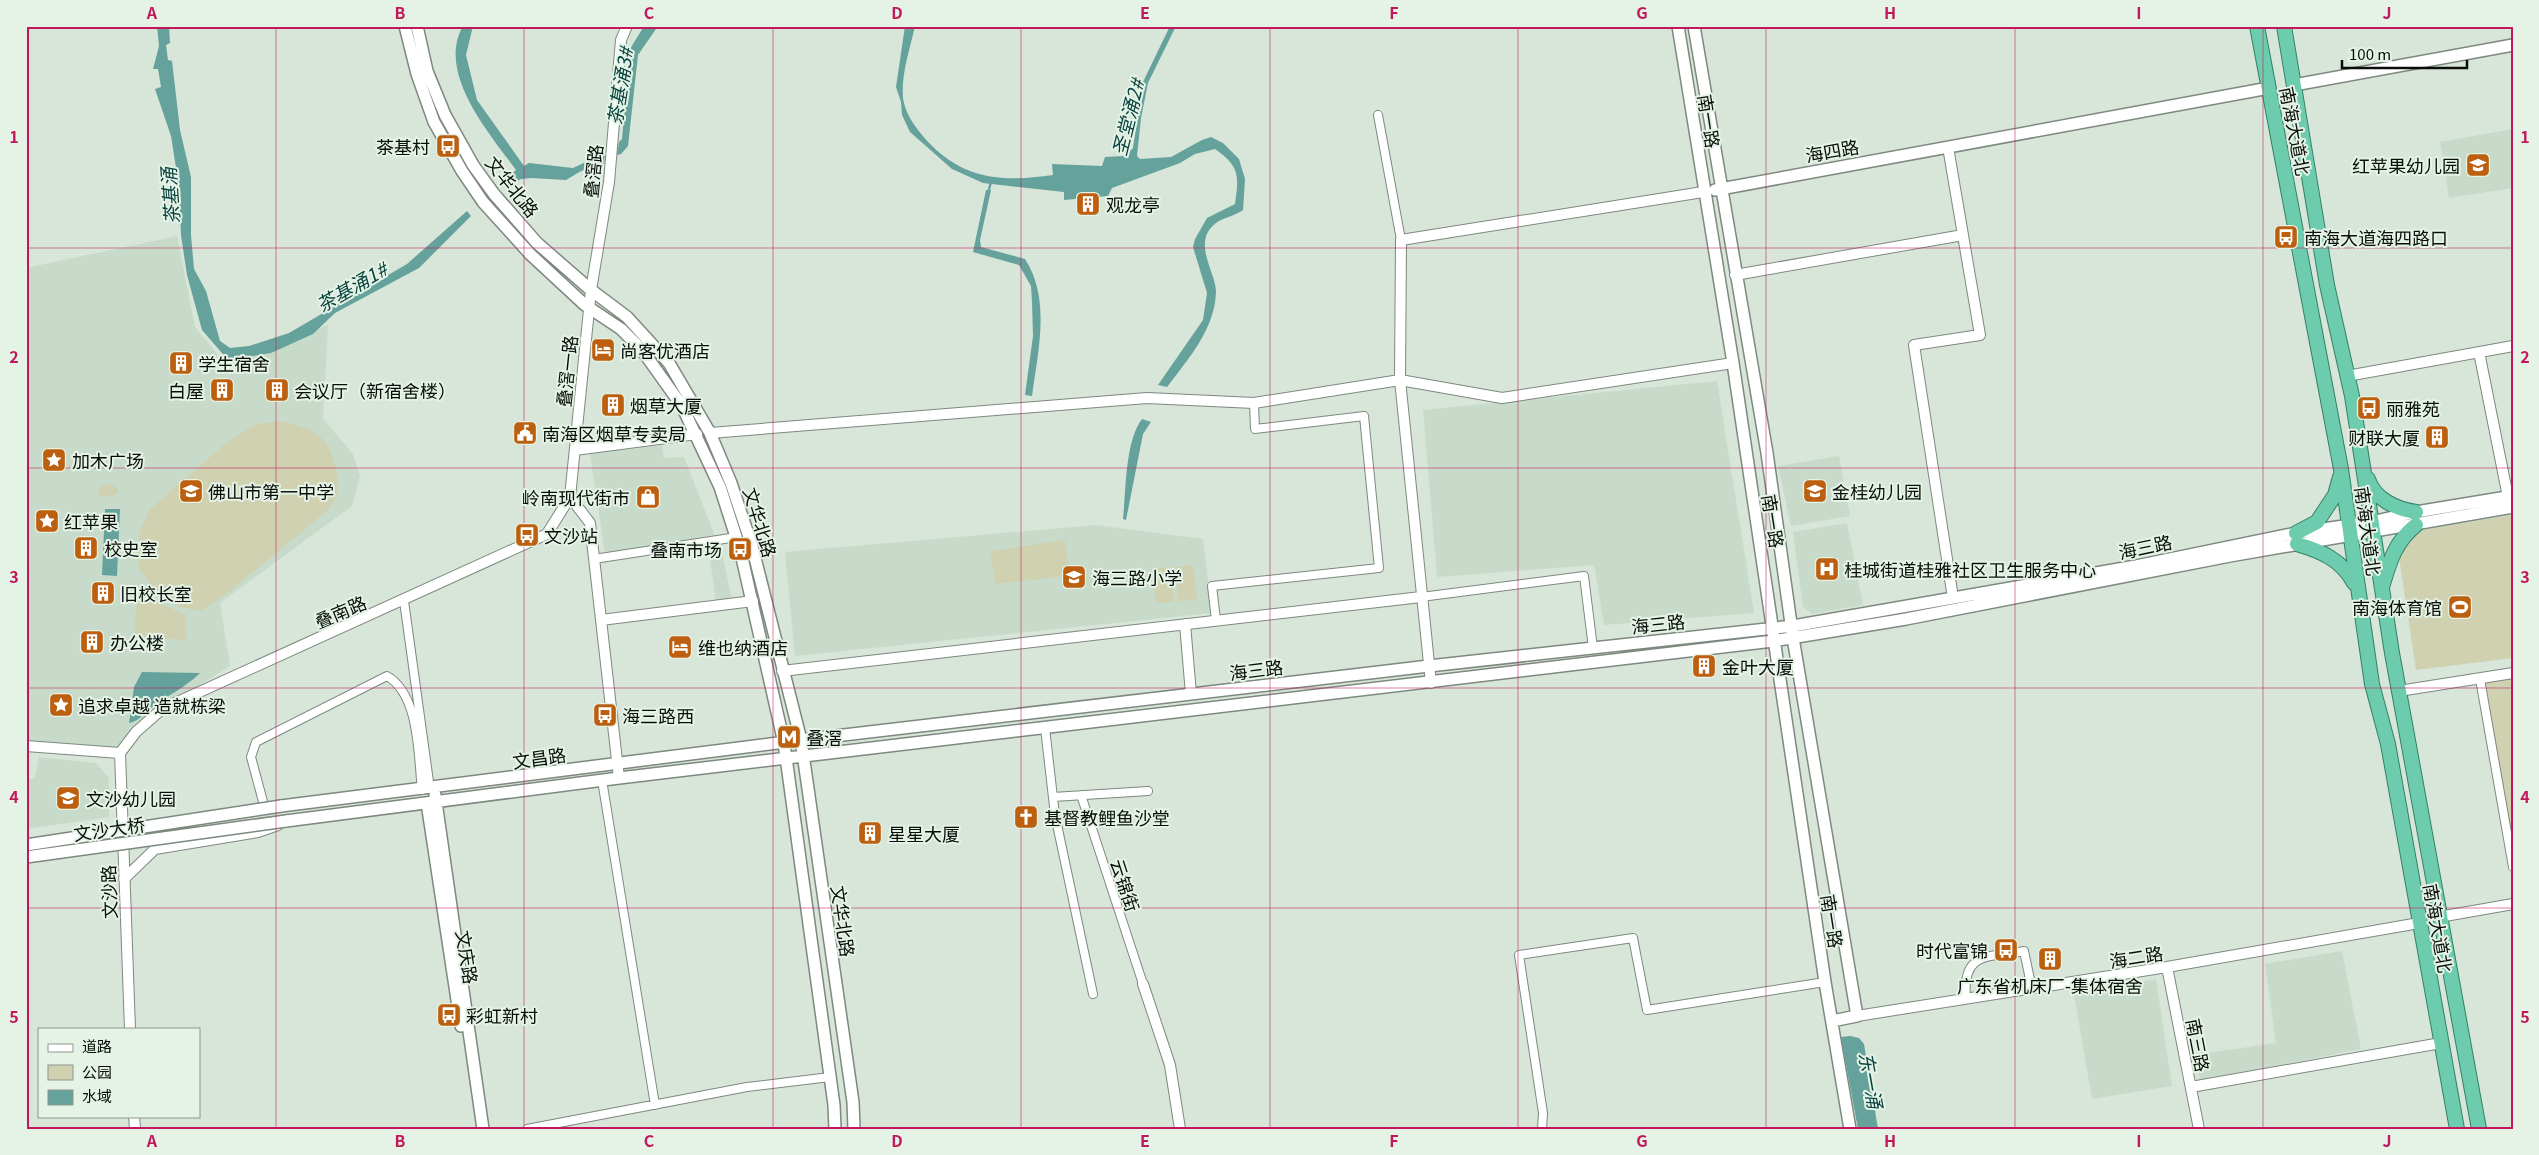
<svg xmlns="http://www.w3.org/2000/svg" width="2539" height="1155" viewBox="0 0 2539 1155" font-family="Georgia,'Noto Sans SC',serif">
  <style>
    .built { fill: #c8dbca }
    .green { fill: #cfd1b0 }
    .water { fill: #64a29b }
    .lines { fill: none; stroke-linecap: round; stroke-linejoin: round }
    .stream { stroke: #64a29b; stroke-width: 2.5 }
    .minor-casing { stroke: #7d897e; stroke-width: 10 }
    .tertiary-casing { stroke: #7d897e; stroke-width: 12 }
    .secondary-casing { stroke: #7d897e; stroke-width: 14 }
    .trunk-casing { stroke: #338167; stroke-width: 16 }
    .minor { stroke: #fff; stroke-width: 8 }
    .tertiary { stroke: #fff; stroke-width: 10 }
    .secondary { stroke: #fff; stroke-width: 11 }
    .trunk { stroke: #6eccae; stroke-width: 14 }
    .secondary-bridge-casing { stroke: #7d897e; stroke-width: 14; stroke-linecap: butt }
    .secondary-bridge { stroke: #fff; stroke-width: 11 }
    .grid { fill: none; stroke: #c2185b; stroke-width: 1; stroke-opacity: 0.55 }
    .labels { text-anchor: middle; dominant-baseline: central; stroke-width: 4; stroke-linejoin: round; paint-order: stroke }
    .street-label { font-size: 18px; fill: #090d09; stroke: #e5f3e6 }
    .poi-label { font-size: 18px; fill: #090d09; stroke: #e5f3e6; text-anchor: start }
    .water-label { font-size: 19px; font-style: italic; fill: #0a4440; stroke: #e5f3e6 }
    .neatline { fill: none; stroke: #c2185b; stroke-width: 2 }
    .grid-label { font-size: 16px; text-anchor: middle; font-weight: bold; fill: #c2185b }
  </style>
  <rect width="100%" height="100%" fill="#d8e5d9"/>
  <path class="built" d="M 2513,129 L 2513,188 L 2449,198 L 2440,142 Z
    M 177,236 L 195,327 L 226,364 L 328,325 L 323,419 L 353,454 L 360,476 L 352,506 L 220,603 L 230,666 L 162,709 L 120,753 L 26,744 L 26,268 Z
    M 1717,381 L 1754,613 L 1604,625 L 1594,565 L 1437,577 L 1423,410 Z
    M 662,445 L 664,458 L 684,457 L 715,536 L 710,540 L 605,554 L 590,454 Z
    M 1839,456 L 1850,516 L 1791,526 L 1778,466 Z
    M 1847,523 L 1863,605 L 1812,614 L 1803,607 L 1793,532 Z
    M 1096,525 L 1203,539 L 1212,613 L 795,656 L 785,552 Z
    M 720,544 L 732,600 L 716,602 L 708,546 Z
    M 39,757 L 96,763 L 109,778 L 109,817 L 26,829 L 26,780 L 35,778 Z
    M 2342,951 L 2361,1049 L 2200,1081 L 2194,1055 L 2276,1043 L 2265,964 Z
    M 2156,979 L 2172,1086 L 2092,1099 L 2074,995 Z"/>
  <path class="green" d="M 281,421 C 293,424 308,427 318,435 C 332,446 341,476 337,493 C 336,499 330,505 328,510 L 224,596 L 201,611 L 179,607 L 153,589 L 139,568 L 137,554 L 140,531 L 150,509 L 232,438 L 257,424 Z
    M 108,484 L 117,488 L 119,492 L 112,496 L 99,497 L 98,490 L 102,485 Z
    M 2513,515 L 2513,658 L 2416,670 L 2399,557 L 2406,542 L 2417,531 Z
    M 1065,540 L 1070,576 L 995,584 L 990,551 Z
    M 1193,565 L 1197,600 L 1178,601 L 1175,567 Z
    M 1170,567 L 1174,602 L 1156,603 L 1152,569 Z
    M 136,592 L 185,615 L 186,640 L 135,637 Z
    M 2513,673 L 2513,867 L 2480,679 Z"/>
  <path class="water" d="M 157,26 L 169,26 L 170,43 L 166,45 L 168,60 L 172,61 L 180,130 L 191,177 L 191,235 L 194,269 L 206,291 L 220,341 L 230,348 L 249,346 L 289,333 L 407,264 L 467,211 L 471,216 L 419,268 L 335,313 L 313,334 L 271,353 L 228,360 L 202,330 L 187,275 L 181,235 L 179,187 L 171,136 L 155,89 L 161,87 L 158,69 L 153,69 L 159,46 Z
    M 463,26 L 473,26 L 466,55 L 477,100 L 524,166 L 529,163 L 573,168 L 605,153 L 604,164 L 581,171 L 566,180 L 531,178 L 521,179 L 512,184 L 506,179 L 516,170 C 490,134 436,73 463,26 Z
    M 644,26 L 658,26 L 638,55 L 628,146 L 621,154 L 617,155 L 619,142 L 622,139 L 630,49 Z
    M 905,26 L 915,26 C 910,49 901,74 903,98 C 905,112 913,124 922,135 C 959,179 999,183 1053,175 L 1052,164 L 1102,166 L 1105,157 L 1125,156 L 1133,148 L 1143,82 L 1170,26 L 1176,26 L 1148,83 L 1141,118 L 1137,156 L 1140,159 L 1171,157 L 1202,140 L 1211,137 L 1223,143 L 1239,159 L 1245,179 L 1243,210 C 1235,216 1222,218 1216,223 C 1191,242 1216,272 1216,292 C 1215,329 1188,359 1167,387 L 1158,385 L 1203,320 L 1207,293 L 1193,247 L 1195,239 L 1207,218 L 1235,204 C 1239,175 1240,167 1215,149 L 1195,154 L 1180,163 L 1112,188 L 1108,196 L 1064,200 L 1064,192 L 983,183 L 952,169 L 910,132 L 902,115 L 901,102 L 896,87 Z
    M 986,190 L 991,190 L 980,240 L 981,247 L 1025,259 C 1051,299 1038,351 1032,396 L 1025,395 L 1033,336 L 1032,302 L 1031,286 L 1019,265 L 973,252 Z
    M 1142,419 L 1151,422 L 1143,434 L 1126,520 L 1123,519 C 1126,491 1125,441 1142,419 Z
    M 105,509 L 120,509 L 117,576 L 102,575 Z
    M 142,672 L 200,673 C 186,687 170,694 155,705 C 146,711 140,721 129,723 L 134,687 Z
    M 1850,1036 L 1859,1038 L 1864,1044 L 1878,1129 L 1858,1129 L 1841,1037 Z"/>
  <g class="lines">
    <path class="stream" d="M 988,193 L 991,182"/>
    <defs>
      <path id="minor" d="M 1378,115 L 1401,240
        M 594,559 L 737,537
        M 1421,597 L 1584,576 L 1593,648
        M 404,601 L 430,789
        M 1216,620 L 1212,586 L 1379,568 L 1364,416 L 1255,429 L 1254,403
        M 2480,679 L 2513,867
        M 1045,728 L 1055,815 L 1093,994
        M 602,780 L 655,1105
        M 1081,795 L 1143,984
        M 1053,797 L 1148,791
        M 265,809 L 251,757 L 256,742 L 387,676 C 420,695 418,756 422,790
        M 1966,999 C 1962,954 1984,957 2019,952 L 2024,951 L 2032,989
        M 527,1129 L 747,1087 L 830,1077
        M 1542,1129 L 1543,1113 L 1519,955 L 1633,938 L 1647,1010 L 1825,982"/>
      <path id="tertiary" d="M 1948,147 L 1980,335 L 1914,345 L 1953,598
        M 1735,275 L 1963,235
        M 2479,352 L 2508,497
        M 2347,376 L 2513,346
        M 710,433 L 1147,398 L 1254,403 L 1400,380 L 1502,398 L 1733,363
        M 575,450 L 697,434
        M 570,497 L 590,523 L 619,778
        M 601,620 L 753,601
        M 1185,624 L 1191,694
        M 782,671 L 1421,597
        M 1431,683 L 1400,380 L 1401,240 L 1703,192
        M 2399,691 L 2513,673
        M 26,746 L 120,753
        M 120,753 L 136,732 L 162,709 L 547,534 L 570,497 L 591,290 L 609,182 L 621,40 L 627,26
        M 120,753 L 130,1029
        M 124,879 L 155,849 L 258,832 L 278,825
        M 2439,917 L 2513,904
        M 2167,967 L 2199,1129
        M 1143,984 L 1170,1065 L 1180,1129
        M 1857,1016 L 2167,967 L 2419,923
        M 2191,1087 L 2441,1043
        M 134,1116 L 135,1129"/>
      <path id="secondary" d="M 405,26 L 417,74 L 434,122 L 462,171 L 483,202 L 530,254 L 585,305 L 621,329 L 642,350 L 682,406 L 720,487 L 740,549 L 784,743 L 834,1105 L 835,1129
        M 417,26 L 427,71 L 445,115 L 473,165 L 494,194 L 537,243 L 591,290 L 627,317 L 669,363 L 710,433 L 731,483 L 752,546 L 801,740 L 853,1102 L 854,1129
        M 1678,26 L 1733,363 L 1825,982 L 1850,1129
        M 1694,26 L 1767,453 L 1793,638 L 1857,1016 L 1832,1021
        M 2294,85 L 2513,45
        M 1715,190 L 2269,88
        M 435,795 L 483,1129
        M 427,803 L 461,1026
        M 281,806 L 801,740 L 1429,666 L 1793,626 L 2136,566 L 2296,533 L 2371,522 L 2416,512 L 2513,496
        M 286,821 L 619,778 L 1773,641 L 1906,619 L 2230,556 L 2513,507"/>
      <path id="trunk" d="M 2257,26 L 2341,469 L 2372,684 L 2388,744 L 2457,1129
        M 2284,26 L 2327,285 L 2352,396 L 2392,653 L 2479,1129
        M 2368,479 C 2374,499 2396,509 2416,512
        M 2296,533 L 2317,522 L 2335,495 L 2340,477
        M 2297,544 C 2321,551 2342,560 2354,583
        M 2383,584 C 2390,560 2396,541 2416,525"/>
    </defs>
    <use href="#minor" class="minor-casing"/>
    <use href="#tertiary" class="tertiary-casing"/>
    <use href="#secondary" class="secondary-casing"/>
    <use href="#trunk" class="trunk-casing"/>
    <use href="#minor" class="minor"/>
    <use href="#tertiary" class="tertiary"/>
    <use href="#secondary" class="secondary"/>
    <use href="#trunk" class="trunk"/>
    <defs>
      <path id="secondary-bridge" d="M 26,845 L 281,806
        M 26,857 L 286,821"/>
    </defs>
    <use href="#secondary-bridge" class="secondary-bridge-casing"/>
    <use href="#secondary-bridge" class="secondary-bridge"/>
  </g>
  <path class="grid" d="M 276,26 L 276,1129M 524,26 L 524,1129M 773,26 L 773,1129M 1021,26 L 1021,1129M 1270,26 L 1270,1129M 1518,26 L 1518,1129M 1766,26 L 1766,1129M 2015,26 L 2015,1129M 2263,26 L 2263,1129M 26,248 L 2513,248M 26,468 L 2513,468M 26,688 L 2513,688M 26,908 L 2513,908"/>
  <defs>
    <symbol id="bus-square" viewBox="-11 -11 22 22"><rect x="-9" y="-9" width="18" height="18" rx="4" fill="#bc5f0e" stroke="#e5f3e6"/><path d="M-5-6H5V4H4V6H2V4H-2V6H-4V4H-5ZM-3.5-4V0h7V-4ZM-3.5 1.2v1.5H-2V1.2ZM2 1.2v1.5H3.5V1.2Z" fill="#fff"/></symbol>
    <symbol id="school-square" viewBox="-11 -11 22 22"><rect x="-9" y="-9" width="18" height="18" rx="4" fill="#bc5f0e" stroke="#e5f3e6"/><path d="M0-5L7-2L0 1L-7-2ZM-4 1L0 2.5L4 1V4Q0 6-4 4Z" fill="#fff"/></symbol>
    <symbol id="building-square" viewBox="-11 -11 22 22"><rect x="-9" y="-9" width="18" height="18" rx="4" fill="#bc5f0e" stroke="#e5f3e6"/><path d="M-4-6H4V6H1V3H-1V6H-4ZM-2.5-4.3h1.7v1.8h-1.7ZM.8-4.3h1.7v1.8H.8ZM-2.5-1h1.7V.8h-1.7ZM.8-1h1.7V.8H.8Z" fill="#fff"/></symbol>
    <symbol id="hotel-square" viewBox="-11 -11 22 22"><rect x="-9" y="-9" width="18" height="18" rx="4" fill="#bc5f0e" stroke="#e5f3e6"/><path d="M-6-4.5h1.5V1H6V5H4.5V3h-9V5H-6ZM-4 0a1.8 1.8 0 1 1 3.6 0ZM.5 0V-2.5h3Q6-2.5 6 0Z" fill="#fff"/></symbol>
    <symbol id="civic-square" viewBox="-11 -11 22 22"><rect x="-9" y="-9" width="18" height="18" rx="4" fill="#bc5f0e" stroke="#e5f3e6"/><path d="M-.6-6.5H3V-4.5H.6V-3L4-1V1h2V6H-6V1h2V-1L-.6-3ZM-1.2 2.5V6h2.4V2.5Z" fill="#fff"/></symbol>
    <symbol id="sight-square" viewBox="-11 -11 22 22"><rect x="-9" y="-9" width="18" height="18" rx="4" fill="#bc5f0e" stroke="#e5f3e6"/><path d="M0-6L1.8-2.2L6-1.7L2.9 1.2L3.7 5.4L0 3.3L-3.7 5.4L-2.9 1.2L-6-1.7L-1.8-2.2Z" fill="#fff"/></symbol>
    <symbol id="shop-square" viewBox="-11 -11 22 22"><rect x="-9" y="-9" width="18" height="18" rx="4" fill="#bc5f0e" stroke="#e5f3e6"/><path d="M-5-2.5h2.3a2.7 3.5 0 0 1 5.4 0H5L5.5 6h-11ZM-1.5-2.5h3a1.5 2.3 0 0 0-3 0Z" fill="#fff"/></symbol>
    <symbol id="hospital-square" viewBox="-11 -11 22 22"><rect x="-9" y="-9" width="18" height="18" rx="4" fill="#bc5f0e" stroke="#e5f3e6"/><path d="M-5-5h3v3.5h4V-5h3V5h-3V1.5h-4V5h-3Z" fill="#fff"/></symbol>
    <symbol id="stadium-square" viewBox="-11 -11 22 22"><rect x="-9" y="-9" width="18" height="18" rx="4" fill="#bc5f0e" stroke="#e5f3e6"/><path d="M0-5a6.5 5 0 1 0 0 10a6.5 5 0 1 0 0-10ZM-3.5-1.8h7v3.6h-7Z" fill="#fff"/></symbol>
    <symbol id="metro-square" viewBox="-11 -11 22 22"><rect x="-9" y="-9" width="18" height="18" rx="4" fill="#bc5f0e" stroke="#e5f3e6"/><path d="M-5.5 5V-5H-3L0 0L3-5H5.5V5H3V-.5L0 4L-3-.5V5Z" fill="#fff"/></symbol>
    <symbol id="church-square" viewBox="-11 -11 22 22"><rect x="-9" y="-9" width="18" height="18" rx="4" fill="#bc5f0e" stroke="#e5f3e6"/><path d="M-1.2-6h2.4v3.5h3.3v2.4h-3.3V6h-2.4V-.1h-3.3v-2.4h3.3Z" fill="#fff"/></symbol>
  </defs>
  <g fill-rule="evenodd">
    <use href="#bus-square" x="434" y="132" width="28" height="28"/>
    <use href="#school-square" x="2464" y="151" width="28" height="28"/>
    <use href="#building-square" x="1074" y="190" width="28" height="28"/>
    <use href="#bus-square" x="2272" y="223" width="28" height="28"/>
    <use href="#hotel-square" x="589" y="336" width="28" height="28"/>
    <use href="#building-square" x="167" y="349" width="28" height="28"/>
    <use href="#building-square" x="208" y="376" width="28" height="28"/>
    <use href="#building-square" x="263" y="376" width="28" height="28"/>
    <use href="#building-square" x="599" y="391" width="28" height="28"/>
    <use href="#bus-square" x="2355" y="394" width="28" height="28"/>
    <use href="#civic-square" x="511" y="419" width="28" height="28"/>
    <use href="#building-square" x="2423" y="423" width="28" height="28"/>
    <use href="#sight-square" x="40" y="446" width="28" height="28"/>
    <use href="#school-square" x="177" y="477" width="28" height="28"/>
    <use href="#school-square" x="1801" y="477" width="28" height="28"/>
    <use href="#shop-square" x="634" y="483" width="28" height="28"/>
    <use href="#sight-square" x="33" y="507" width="28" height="28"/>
    <use href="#bus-square" x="513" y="521" width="28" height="28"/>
    <use href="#building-square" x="72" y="534" width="28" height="28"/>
    <use href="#bus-square" x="726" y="535" width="28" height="28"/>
    <use href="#hospital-square" x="1813" y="555" width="28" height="28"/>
    <use href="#school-square" x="1060" y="563" width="28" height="28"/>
    <use href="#building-square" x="89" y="579" width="28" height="28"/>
    <use href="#stadium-square" x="2446" y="593" width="28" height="28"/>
    <use href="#building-square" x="78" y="628" width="28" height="28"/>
    <use href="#hotel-square" x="666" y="633" width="28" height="28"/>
    <use href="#building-square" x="1690" y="652" width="28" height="28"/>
    <use href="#sight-square" x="47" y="691" width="28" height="28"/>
    <use href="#bus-square" x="591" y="701" width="28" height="28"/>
    <use href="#metro-square" x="775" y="723" width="28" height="28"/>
    <use href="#school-square" x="54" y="784" width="28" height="28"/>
    <use href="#church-square" x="1012" y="803" width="28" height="28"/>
    <use href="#building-square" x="856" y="819" width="28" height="28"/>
    <use href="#bus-square" x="1992" y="936" width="28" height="28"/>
    <use href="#building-square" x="2036" y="945" width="28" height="28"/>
    <use href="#bus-square" x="435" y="1001" width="28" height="28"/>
  </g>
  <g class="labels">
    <g class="street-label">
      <text transform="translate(1710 121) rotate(81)">南一路</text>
      <text transform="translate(2296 131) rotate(79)">南海大道北</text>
      <text transform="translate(1832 150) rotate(-10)">海四路</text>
      <text transform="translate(592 171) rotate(-84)">叠滘路</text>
      <text transform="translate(513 186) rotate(51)">文华北路</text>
      <text transform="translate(566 371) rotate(-84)">叠滘一路</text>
      <text transform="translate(1774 521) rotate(81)">南一路</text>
      <text transform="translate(761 522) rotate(73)">文华北路</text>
      <text transform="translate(2369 531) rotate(82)">南海大道北</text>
      <text transform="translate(2145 546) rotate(-12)">海三路</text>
      <text transform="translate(340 611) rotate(-23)">叠南路</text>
      <text transform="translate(1658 623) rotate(-6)">海三路</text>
      <text transform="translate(1256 669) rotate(-7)">海三路</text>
      <text transform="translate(539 757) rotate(-8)">文昌路</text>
      <text transform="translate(109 828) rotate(-8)">文沙大桥</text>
      <text transform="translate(1126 885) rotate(72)">云锦街</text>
      <text transform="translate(108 892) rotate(-92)">文沙路</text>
      <text transform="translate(844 921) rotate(82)">文华北路</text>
      <text transform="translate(1833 921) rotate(81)">南一路</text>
      <text transform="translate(2439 928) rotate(80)">南海大道北</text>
      <text transform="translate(2136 956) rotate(-9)">海二路</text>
      <text transform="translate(468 957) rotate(81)">文庆路</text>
      <text transform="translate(2199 1045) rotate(79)">南三路</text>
    </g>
    <g class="poi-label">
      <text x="430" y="146" text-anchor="end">茶基村</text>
      <text x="2460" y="165" text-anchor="end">红苹果幼儿园</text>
      <text x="1106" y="204">观龙亭</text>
      <text x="2304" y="237">南海大道海四路口</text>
      <text x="620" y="350">尚客优酒店</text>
      <text x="198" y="363">学生宿舍</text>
      <text x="204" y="390" text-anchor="end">白屋</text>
      <text x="294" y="390">会议厅（新宿舍楼）</text>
      <text x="630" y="405">烟草大厦</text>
      <text x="2386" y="408">丽雅苑</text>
      <text x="542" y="433">南海区烟草专卖局</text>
      <text x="2420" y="437" text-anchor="end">财联大厦</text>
      <text x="72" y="460">加木广场</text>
      <text x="208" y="491">佛山市第一中学</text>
      <text x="1832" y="491">金桂幼儿园</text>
      <text x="630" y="497" text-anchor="end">岭南现代街市</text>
      <text x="64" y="521">红苹果</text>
      <text x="544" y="535">文沙站</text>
      <text x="104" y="548">校史室</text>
      <text x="722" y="549" text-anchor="end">叠南市场</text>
      <text x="1844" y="569">桂城街道桂雅社区卫生服务中心</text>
      <text x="1092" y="577">海三路小学</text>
      <text x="120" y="593">旧校长室</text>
      <text x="2442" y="607" text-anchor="end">南海体育馆</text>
      <text x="110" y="642">办公楼</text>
      <text x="698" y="647">维也纳酒店</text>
      <text x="1722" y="666">金叶大厦</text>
      <text x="78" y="705">追求卓越 造就栋梁</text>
      <text x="622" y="715">海三路西</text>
      <text x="806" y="737">叠滘</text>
      <text x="86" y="798">文沙幼儿园</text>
      <text x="1044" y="817">基督教鲤鱼沙堂</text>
      <text x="888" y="833">星星大厦</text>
      <text x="1988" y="950" text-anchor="end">时代富锦</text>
      <text x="2050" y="985" text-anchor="middle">广东省机床厂-集体宿舍</text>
      <text x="466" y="1015">彩虹新村</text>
    </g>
    <g class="water-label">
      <text transform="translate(619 86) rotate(-81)">茶基涌3#</text>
      <text transform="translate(1127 117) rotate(-76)">圣堂涌2#</text>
      <text transform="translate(169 196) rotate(-94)">茶基涌</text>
      <text transform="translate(351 286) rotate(-30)">茶基涌1#</text>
      <text transform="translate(1872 1080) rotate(80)">东一涌</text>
    </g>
  </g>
  <rect width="2539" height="1155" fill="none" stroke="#e5f3e6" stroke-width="55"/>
  <rect x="38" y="1028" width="162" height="90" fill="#e5f3e6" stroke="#8d978e"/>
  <rect x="48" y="1044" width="25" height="8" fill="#ffffff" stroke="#8d978e"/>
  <text x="82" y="1052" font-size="15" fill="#090d09">道路</text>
  <rect x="48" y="1065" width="25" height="15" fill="#cfd1b0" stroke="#8d978e"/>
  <text x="82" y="1078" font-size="15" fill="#090d09">公园</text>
  <rect x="48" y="1090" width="25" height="15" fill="#64a29b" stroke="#8d978e"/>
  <text x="82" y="1102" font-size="15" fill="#090d09">水域</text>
  <path d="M2342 60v8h125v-8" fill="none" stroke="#090d09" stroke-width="2.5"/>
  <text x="2349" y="60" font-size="15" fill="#090d09" stroke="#e5f3e6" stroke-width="4" paint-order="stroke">100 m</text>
  <rect x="28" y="28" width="2484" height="1100" class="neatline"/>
  <g class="grid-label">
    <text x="152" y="19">A</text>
    <text x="400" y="19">B</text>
    <text x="649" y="19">C</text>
    <text x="897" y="19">D</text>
    <text x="1145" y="19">E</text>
    <text x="1394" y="19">F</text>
    <text x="1642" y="19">G</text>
    <text x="1890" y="19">H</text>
    <text x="2139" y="19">I</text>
    <text x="2387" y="19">J</text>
    <text x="14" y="143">1</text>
    <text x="2525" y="143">1</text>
    <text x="14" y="363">2</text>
    <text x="2525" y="363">2</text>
    <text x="14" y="583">3</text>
    <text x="2525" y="583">3</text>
    <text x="14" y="803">4</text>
    <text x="2525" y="803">4</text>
    <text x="14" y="1023">5</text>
    <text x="2525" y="1023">5</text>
    <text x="152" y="1147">A</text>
    <text x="400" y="1147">B</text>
    <text x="649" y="1147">C</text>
    <text x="897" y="1147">D</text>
    <text x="1145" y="1147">E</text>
    <text x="1394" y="1147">F</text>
    <text x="1642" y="1147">G</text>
    <text x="1890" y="1147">H</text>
    <text x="2139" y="1147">I</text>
    <text x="2387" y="1147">J</text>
  </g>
</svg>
